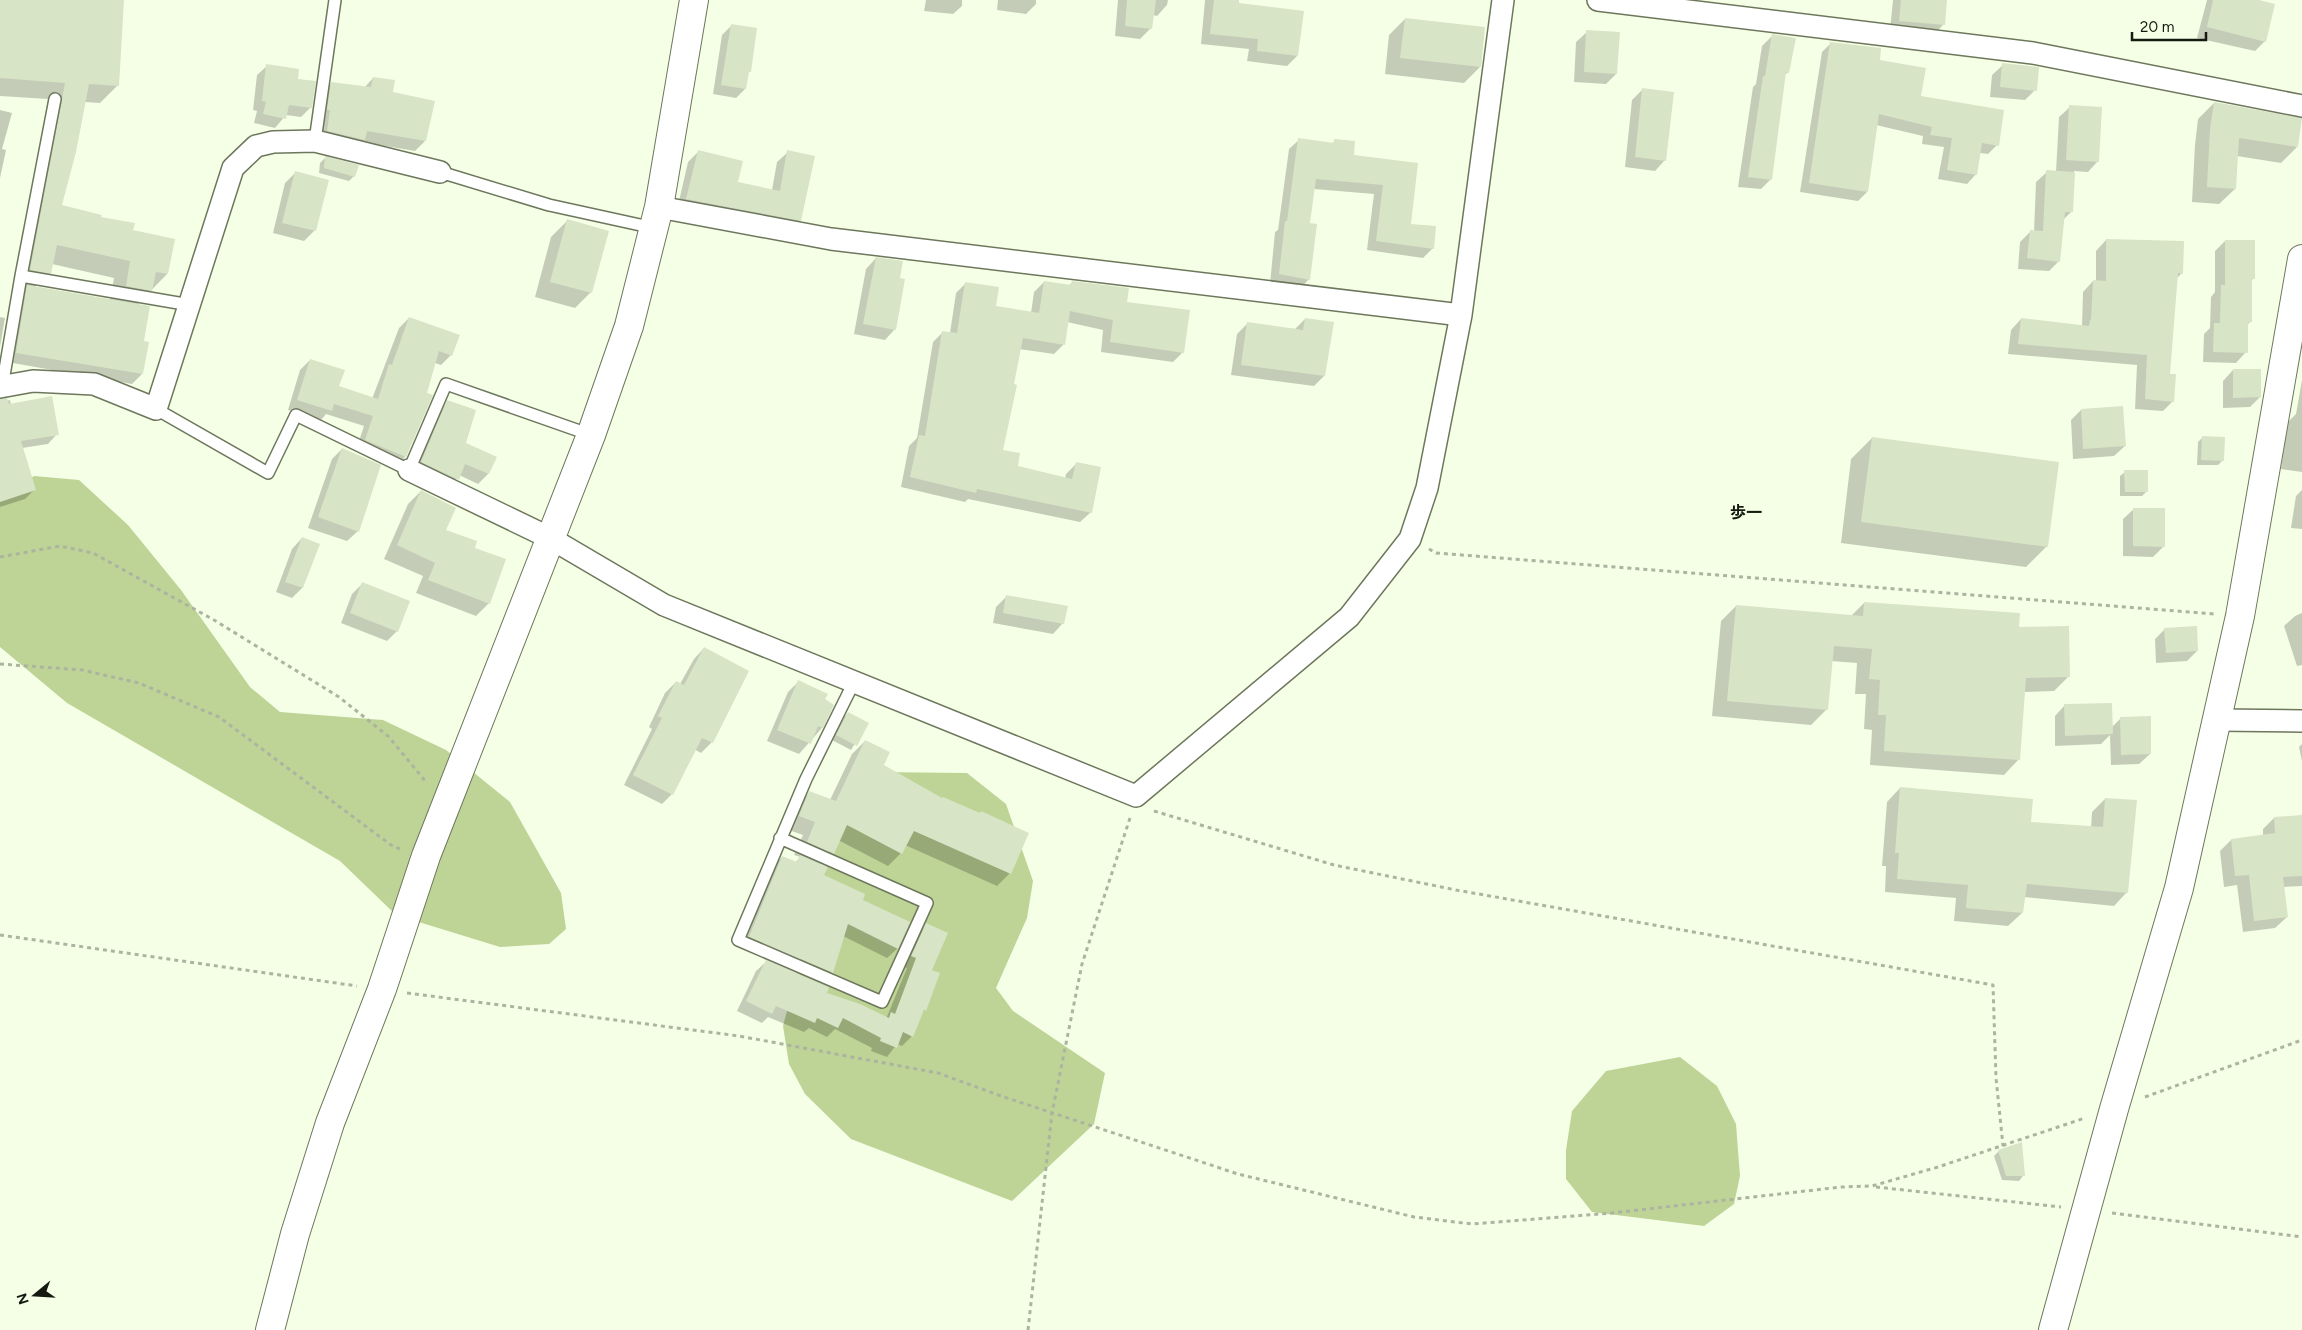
<svg xmlns="http://www.w3.org/2000/svg" width="2302" height="1330" viewBox="0 0 2302 1330" font-family="Figtree,'Noto Sans JP',sans-serif">
  <style>
    .green { fill: #bed497 }
    .shadow { fill: #0003; fill-rule: evenodd }
    .building { fill: #d8e4c6 }
    .lines { fill: none; stroke-linecap: round; stroke-linejoin: round }
    .service-casing { stroke: #6d775c; stroke-width: 14 }
    .minor-casing { stroke: #6d775c; stroke-width: 24 }
    .tertiary-casing { stroke: #6d775c; stroke-width: 30 }
    .path { stroke: #acb4a0; stroke-width: 3; stroke-dasharray: 4 4; stroke-linecap: butt }
    .service { stroke: #fff; stroke-width: 11 }
    .minor { stroke: #fff; stroke-width: 21 }
    .tertiary { stroke: #fff; stroke-width: 28 }
    .labels { text-anchor: middle; dominant-baseline: central; stroke-width: 5; stroke-linejoin: round; paint-order: stroke }
    .neighbourhood-label { font-size: 16px; font-weight: bold; fill: #16190f; stroke: #f5ffe6 }
  </style>
  <rect width="100%" height="100%" fill="#f5ffe6"/>
  <path class="green" d="M 34,476 L 79,480 L 128,525 L 181,590 L 250,687 L 280,712 L 383,720 L 446,750 L 510,802 L 561,893 L 566,929 L 549,944 L 500,947 L 396,915 L 340,861 L 67,703 L 0,647 L 0,498 Z
    M 870,772 L 967,773 L 1006,804 L 1033,881 L 1027,918 L 996,988 L 1013,1011 L 1105,1073 L 1094,1124 L 1012,1201 L 851,1139 L 805,1094 L 789,1064 L 783,1026 L 835,828 Z
    M 1680,1057 L 1717,1086 L 1736,1124 L 1740,1176 L 1734,1204 L 1704,1226 L 1592,1212 L 1566,1179 L 1566,1150 L 1572,1111 L 1606,1071 Z"/>
  <path class="shadow" d="M 0,0 L 123,0 L 117,86 L 100,103 L 85,102 L 61,206 L 100,218 L 132,231 L 167,274 L 137,305 L 142,342 L 147,343 L 142,374 L 132,384 L 7,362 L 18,296 L 25,289 L 14,287 L 48,99 L 0,96 ZM 52,264 L 114,278 L 110,300 L 35,287 L 50,273 Z
    M 926,0 L 962,0 L 962,6 L 953,14 L 924,11 Z
    M 998,0 L 1036,0 L 1036,4 L 1026,14 L 997,10 Z
    M 1118,0 L 1168,0 L 1167,5 L 1157,16 L 1153,15 L 1150,29 L 1140,39 L 1115,36 Z
    M 1205,0 L 1238,0 L 1237,4 L 1302,12 L 1297,56 L 1287,66 L 1247,61 L 1249,49 L 1201,44 Z
    M 1893,0 L 1946,0 L 1943,25 L 1934,34 L 1890,30 Z
    M 2207,0 L 2254,0 L 2265,41 L 2255,51 L 2197,38 Z
    M 1405,19 L 1480,67 L 1464,83 L 1385,74 L 1389,35 Z
    M 731,26 L 750,71 L 747,74 L 745,89 L 736,98 L 713,94 L 722,35 Z
    M 1587,32 L 1616,74 L 1606,84 L 1574,82 L 1576,42 Z
    M 1773,35 L 1788,72 L 1784,76 L 1771,179 L 1761,189 L 1738,187 L 1753,87 L 1756,84 L 1762,46 Z
    M 1831,43 L 1878,61 L 1920,97 L 1997,145 L 1988,154 L 1980,153 L 1976,174 L 1967,184 L 1938,179 L 1944,147 L 1922,144 L 1923,136 L 1876,125 L 1867,192 L 1858,201 L 1800,192 L 1822,52 Z
    M 2003,65 L 2035,90 L 2025,100 L 1990,97 L 1992,75 Z
    M 267,66 L 297,80 L 311,107 L 301,117 L 286,115 L 275,128 L 254,123 L 257,111 L 253,110 L 257,75 Z
    M 373,78 L 392,93 L 433,102 L 425,141 L 415,151 L 362,142 L 354,150 L 318,141 L 321,94 L 331,84 L 364,88 Z
    M 1643,89 L 1665,160 L 1655,171 L 1625,167 L 1632,100 Z
    M 2214,103 L 2297,147 L 2281,163 L 2237,156 L 2235,189 L 2219,204 L 2192,202 L 2195,145 L 2198,119 Z
    M 2070,107 L 2098,161 L 2088,172 L 2074,171 L 2072,211 L 2062,221 L 2059,261 L 2049,271 L 2018,269 L 2020,242 L 2031,231 L 2034,232 L 2036,182 L 2047,172 L 2056,172 L 2059,117 Z
    M 0,110 L 12,113 L 2,149 L 6,150 L 0,178 Z
    M 1299,140 L 1331,144 L 1335,141 L 1353,156 L 1417,165 L 1409,225 L 1433,248 L 1423,258 L 1367,250 L 1374,194 L 1314,189 L 1308,224 L 1309,279 L 1300,289 L 1270,284 L 1275,232 L 1278,230 L 1289,149 Z
    M 698,152 L 736,183 L 772,190 L 777,162 L 788,152 L 800,220 L 789,231 L 677,210 L 688,162 Z
    M 325,158 L 354,176 L 349,181 L 319,173 L 320,163 Z
    M 295,173 L 315,230 L 304,241 L 273,233 L 285,183 Z
    M 567,221 L 591,292 L 575,308 L 535,297 L 551,237 Z
    M 2106,240 L 2182,273 L 2177,278 L 2168,375 L 2173,401 L 2163,411 L 2135,409 L 2137,365 L 2008,354 L 2011,330 L 2021,319 L 2082,327 L 2083,292 L 2093,281 L 2096,282 L 2096,251 Z
    M 2225,241 L 2254,278 L 2251,281 L 2251,321 L 2247,325 L 2246,352 L 2236,363 L 2203,362 L 2204,334 L 2210,328 L 2211,297 L 2215,292 L 2215,251 Z
    M 876,258 L 895,329 L 885,340 L 854,334 L 866,269 Z
    M 1044,282 L 1068,286 L 1073,282 L 1126,303 L 1183,352 L 1173,362 L 1101,352 L 1103,330 L 1067,322 L 1064,344 L 1054,354 L 1019,349 L 1002,451 L 1016,467 L 1065,479 L 1066,474 L 1076,464 L 1091,512 L 1080,522 L 968,499 L 965,502 L 901,487 L 909,446 L 917,438 L 933,342 L 943,332 L 950,333 L 956,293 L 966,283 L 995,307 L 1031,313 L 1034,292 Z
    M 0,317 L 5,318 L 0,347 Z
    M 409,318 L 451,355 L 441,365 L 435,363 L 426,394 L 431,396 L 405,457 L 395,467 L 356,450 L 364,426 L 326,414 L 321,420 L 288,410 L 300,370 L 310,360 L 338,387 L 372,399 L 399,328 Z
    M 1305,319 L 1324,376 L 1314,386 L 1231,375 L 1237,334 L 1247,324 L 1295,329 Z
    M 2233,370 L 2260,397 L 2250,407 L 2223,408 L 2223,381 Z
    M 2302,380 L 2302,472 L 2281,469 L 2287,423 L 2296,414 Z
    M 10,400 L 11,405 L 57,434 L 48,444 L 22,448 L 34,490 L 25,499 L 0,507 L 0,403 Z
    M 448,402 L 464,443 L 496,457 L 488,474 L 478,484 L 459,475 L 448,489 L 412,472 L 438,412 Z
    M 2081,410 L 2125,446 L 2114,456 L 2073,459 L 2071,420 Z
    M 2203,437 L 2223,460 L 2218,465 L 2197,465 L 2198,442 Z
    M 1872,438 L 2047,546 L 2026,567 L 1841,543 L 1851,459 Z
    M 342,449 L 358,531 L 347,541 L 308,528 L 332,459 Z
    M 2125,472 L 2147,491 L 2142,496 L 2120,496 L 2120,476 Z
    M 2302,490 L 2302,529 L 2291,528 L 2296,496 Z
    M 421,491 L 444,531 L 473,548 L 489,603 L 476,616 L 416,593 L 423,576 L 384,559 L 408,504 Z
    M 2134,509 L 2163,547 L 2153,557 L 2123,556 L 2123,519 Z
    M 302,538 L 318,544 L 302,588 L 292,598 L 276,592 L 292,549 Z
    M 362,584 L 397,631 L 387,641 L 341,623 L 352,594 Z
    M 1007,596 L 1063,623 L 1053,634 L 993,623 L 996,607 Z
    M 1864,603 L 2018,628 L 2069,676 L 2054,691 L 2024,692 L 2019,759 L 2004,775 L 1870,765 L 1872,730 L 1864,729 L 1866,694 L 1855,694 L 1857,663 L 1831,661 L 1826,710 L 1811,725 L 1712,716 L 1721,621 L 1736,606 L 1851,616 Z
    M 2302,613 L 2302,665 L 2297,666 L 2284,626 L 2295,616 Z
    M 2165,629 L 2197,651 L 2187,661 L 2156,663 L 2155,639 Z
    M 704,648 L 747,672 L 712,742 L 701,753 L 694,749 L 672,794 L 662,804 L 624,785 L 652,729 L 649,727 L 665,693 L 676,682 L 680,684 L 694,659 Z
    M 799,681 L 833,705 L 822,728 L 799,754 L 767,741 L 788,692 Z
    M 2065,705 L 2112,727 L 2121,718 L 2150,754 L 2139,764 L 2111,765 L 2110,735 L 2101,744 L 2055,746 L 2055,716 Z
    M 848,713 L 867,724 L 851,750 L 832,740 L 843,718 Z
    M 865,741 L 882,765 L 1010,873 L 997,886 L 905,845 L 901,853 L 888,866 L 838,840 L 833,853 L 820,865 L 822,876 L 861,900 L 908,923 L 897,949 L 887,958 L 843,936 L 832,972 L 822,982 L 740,947 L 772,867 L 782,857 L 795,863 L 800,857 L 794,855 L 803,835 L 786,829 L 797,805 L 810,792 L 830,800 L 852,754 Z
    M 2302,744 L 2302,761 L 2299,747 Z
    M 1900,788 L 2030,823 L 2091,828 L 2092,812 L 2105,799 L 2127,892 L 2114,906 L 2024,897 L 2022,913 L 2008,926 L 1954,921 L 1956,898 L 1885,892 L 1886,866 L 1882,866 L 1887,802 Z
    M 2302,816 L 2302,886 L 2283,887 L 2287,917 L 2275,928 L 2243,932 L 2237,885 L 2224,887 L 2220,851 L 2231,840 L 2263,836 L 2263,829 L 2274,818 Z
    M 927,925 L 930,971 L 925,1010 L 921,1014 L 912,1036 L 902,1046 L 897,1044 L 887,1057 L 871,1051 L 872,1048 L 835,1029 L 827,1037 L 809,1028 L 804,1032 L 768,1017 L 762,1023 L 737,1011 L 756,971 L 766,962 L 826,994 L 886,1019 L 907,968 L 902,966 L 917,935 Z
    M 1999,1151 L 2023,1176 L 2019,1181 L 2002,1180 L 1994,1156 Z"/>
  <path class="building" d="M 0,0 L 124,0 L 119,86 L 89,84 L 76,152 L 62,205 L 102,215 L 101,217 L 135,223 L 133,230 L 175,239 L 168,274 L 156,272 L 152,291 L 126,286 L 130,261 L 57,245 L 51,274 L 30,270 L 65,83 L 0,78 Z
    M 1127,0 L 1156,0 L 1152,29 L 1125,26 Z
    M 1214,0 L 1239,0 L 1239,3 L 1304,11 L 1298,56 L 1257,51 L 1258,39 L 1210,34 Z
    M 1901,0 L 1947,0 L 1945,25 L 1899,21 Z
    M 2213,0 L 2259,0 L 2275,4 L 2266,42 L 2207,27 Z
    M 1405,18 L 1485,27 L 1481,67 L 1400,58 Z
    M 731,24 L 757,28 L 751,72 L 749,72 L 746,89 L 721,85 Z
    M 1586,30 L 1620,32 L 1617,74 L 1584,72 Z
    M 1772,34 L 1796,38 L 1789,73 L 1786,72 L 1772,180 L 1748,177 L 1763,76 L 1765,76 Z
    M 1830,42 L 1881,48 L 1880,60 L 1926,68 L 1921,96 L 2004,110 L 1999,146 L 1982,143 L 1977,175 L 1947,170 L 1952,138 L 1930,135 L 1932,127 L 1879,114 L 1868,192 L 1809,183 Z
    M 2002,63 L 2039,67 L 2037,91 L 2000,87 Z
    M 266,64 L 299,69 L 298,79 L 316,81 L 312,108 L 289,105 L 286,119 L 263,114 L 266,102 L 262,101 Z
    M 373,77 L 395,80 L 393,92 L 435,101 L 426,141 L 367,131 L 365,140 L 327,131 L 330,110 L 327,110 L 331,82 L 371,87 Z
    M 1642,88 L 1674,92 L 1666,161 L 1635,157 Z
    M 2214,102 L 2302,118 L 2298,147 L 2239,138 L 2236,189 L 2207,187 L 2210,129 Z
    M 2069,105 L 2102,107 L 2099,162 L 2066,160 Z
    M 1298,138 L 1334,143 L 1334,139 L 1355,141 L 1354,155 L 1418,163 L 1411,224 L 1436,226 L 1434,249 L 1376,241 L 1383,185 L 1316,179 L 1310,223 L 1317,224 L 1310,280 L 1279,274 L 1285,221 L 1287,221 Z
    M 698,150 L 743,161 L 738,182 L 780,191 L 787,150 L 815,156 L 801,221 L 686,199 Z
    M 325,156 L 359,165 L 355,177 L 324,168 Z
    M 2046,170 L 2075,172 L 2073,212 L 2065,212 L 2060,262 L 2027,258 L 2030,230 L 2043,231 Z
    M 295,171 L 329,180 L 316,231 L 282,223 Z
    M 567,219 L 609,231 L 592,293 L 550,282 Z
    M 2106,239 L 2184,241 L 2183,274 L 2178,273 L 2170,374 L 2176,374 L 2174,402 L 2145,399 L 2147,355 L 2018,344 L 2021,318 L 2089,326 L 2090,320 L 2091,320 L 2093,280 L 2106,281 Z
    M 2225,240 L 2255,240 L 2255,279 L 2252,279 L 2252,322 L 2248,322 L 2248,353 L 2213,352 L 2214,323 L 2220,323 L 2221,285 L 2225,285 Z
    M 876,257 L 903,261 L 900,278 L 905,279 L 896,330 L 863,324 Z
    M 1044,281 L 1071,285 L 1072,281 L 1129,288 L 1127,302 L 1190,310 L 1184,353 L 1110,342 L 1113,320 L 1070,311 L 1065,345 L 1023,338 L 1014,384 L 1017,385 L 1003,450 L 1020,453 L 1018,466 L 1072,479 L 1076,462 L 1101,467 L 1092,513 L 977,489 L 976,493 L 910,477 L 919,435 L 925,436 L 942,331 L 957,333 L 965,282 L 999,287 L 996,306 L 1039,313 Z
    M 27,285 L 150,306 L 144,341 L 149,342 L 143,374 L 16,353 Z
    M 409,317 L 460,335 L 452,356 L 439,351 L 427,393 L 433,395 L 406,457 L 365,440 L 373,416 L 334,404 L 332,411 L 297,400 L 310,359 L 345,370 L 339,386 L 378,399 L 389,364 L 392,365 Z
    M 1305,318 L 1334,322 L 1325,376 L 1241,365 L 1247,322 L 1303,330 Z
    M 2233,369 L 2261,369 L 2261,397 L 2233,398 Z
    M 52,396 L 59,435 L 21,441 L 36,490 L 0,502 L 0,399 L 7,398 L 9,404 Z
    M 447,400 L 476,410 L 466,443 L 497,457 L 489,474 L 465,464 L 459,480 L 421,462 Z
    M 2123,406 L 2126,446 L 2083,449 L 2081,409 Z
    M 2202,436 L 2225,437 L 2224,461 L 2201,460 Z
    M 1872,437 L 2059,462 L 2048,547 L 1861,522 Z
    M 342,448 L 381,465 L 359,532 L 318,517 Z
    M 2124,470 L 2148,470 L 2148,492 L 2125,492 Z
    M 421,490 L 456,508 L 446,530 L 477,541 L 475,548 L 506,559 L 490,604 L 428,580 L 435,563 L 397,545 Z
    M 2133,508 L 2165,508 L 2165,547 L 2133,546 Z
    M 302,537 L 320,544 L 303,588 L 285,582 Z
    M 362,582 L 410,601 L 398,632 L 350,613 Z
    M 1006,595 L 1068,606 L 1064,624 L 1003,613 Z
    M 1864,602 L 2020,613 L 2019,627 L 2069,626 L 2070,677 L 2026,678 L 2020,760 L 1884,751 L 1886,715 L 1878,715 L 1880,680 L 1869,679 L 1872,649 L 1834,646 L 1828,710 L 1727,701 L 1736,605 L 1863,616 Z
    M 2197,626 L 2198,651 L 2166,653 L 2164,628 Z
    M 704,647 L 749,671 L 713,743 L 702,738 L 673,795 L 633,775 L 662,718 L 658,716 L 676,681 L 684,685 Z
    M 798,680 L 828,694 L 825,699 L 834,705 L 823,728 L 818,726 L 811,744 L 777,730 Z
    M 2112,703 L 2113,734 L 2065,736 L 2064,704 Z
    M 848,712 L 869,723 L 857,746 L 836,735 Z
    M 2151,716 L 2151,754 L 2121,755 L 2120,717 Z
    M 865,740 L 890,752 L 884,765 L 942,798 L 943,797 L 980,813 L 981,811 L 1029,833 L 1011,874 L 914,831 L 902,854 L 847,825 L 834,854 L 807,842 L 815,822 L 799,816 L 809,791 L 836,801 Z
    M 1900,787 L 2033,799 L 2031,822 L 2103,827 L 2105,798 L 2137,800 L 2128,893 L 2027,884 L 2023,913 L 1966,908 L 1968,885 L 1897,879 L 1899,853 L 1895,853 Z
    M 2302,815 L 2302,876 L 2283,877 L 2288,917 L 2254,921 L 2249,875 L 2235,876 L 2231,839 L 2275,833 L 2274,817 Z
    M 800,855 L 828,867 L 824,875 L 865,894 L 863,900 L 910,922 L 898,949 L 848,924 L 833,973 L 749,937 L 782,856 L 797,862 Z
    M 926,923 L 948,933 L 932,970 L 940,973 L 926,1011 L 924,1010 L 913,1037 L 903,1032 L 897,1048 L 880,1041 L 881,1038 L 843,1018 L 838,1028 L 817,1018 L 815,1023 L 776,1006 L 772,1014 L 746,1001 L 766,960 L 829,987 L 827,993 L 860,1004 L 889,1018 L 891,1012 L 895,1014 L 916,958 L 911,956 Z
    M 2022,1142 L 2025,1176 L 2006,1176 L 1998,1150 Z"/>
  <g class="lines">
    <defs>
      <path id="service" d="M 315,141 L 335,0
        M 440,172 L 549,205 L 654,228
        M 21,276 L 190,305
        M 2,387 L 21,276 L 55,99
        M 156,409 L 268,473 L 296,415 L 409,470 L 446,384 L 591,435
        M 780,838 L 927,903 L 882,1002 L 738,940 L 806,779 L 854,682"/>
      <path id="minor" d="M 1598,0 L 2033,53 L 2302,106
        M 659,207 L 831,239 L 1461,315
        M 0,387 L 33,381 L 94,384 L 156,409 L 233,168 L 256,146 L 273,142 L 315,141 L 440,172
        M 409,470 L 550,538 L 664,605 L 1136,796 L 1349,617 L 1410,539 L 1427,488 L 1461,315 L 1503,0
        M 2217,720 L 2302,721"/>
      <path id="tertiary" d="M 270,1330 L 295,1234 L 330,1123 L 382,989 L 426,856 L 591,435 L 629,326 L 659,207 L 694,0
        M 2053,1330 L 2114,1109 L 2179,888 L 2240,616 L 2302,259"/>
    </defs>
    <use href="#service" class="service-casing"/>
    <use href="#minor" class="minor-casing"/>
    <use href="#tertiary" class="tertiary-casing"/>
    <path class="path" d="M 1429,549 L 1436,553 L 2215,614
      M 0,557 L 60,546 L 93,553 L 214,620 L 339,697 L 388,736 L 427,783
      M 0,664 L 82,670 L 139,683 L 219,717 L 391,845 L 402,850
      M 1154,811 L 1334,865 L 1456,890 L 1993,985 L 1996,1078 L 2003,1146
      M 0,935 L 357,986
      M 407,993 L 739,1036 L 938,1073 L 1004,1097 L 1238,1174 L 1414,1217 L 1472,1224 L 1612,1213 L 1841,1187 L 1872,1186 L 1938,1167 L 2085,1118
      M 2145,1097 L 2302,1040
      M 1876,1187 L 2061,1207
      M 2112,1213 L 2302,1237
      M 1028,1330 L 1052,1113 L 1082,964 L 1130,818"/>
    <use href="#service" class="service"/>
    <use href="#minor" class="minor"/>
    <use href="#tertiary" class="tertiary"/>
  </g>
  <g class="labels">
    <g class="neighbourhood-label">
      <text x="1746" y="512">歩一</text>
    </g>
  </g>
  <g transform="translate(35 1295) rotate(252)" stroke="#f5ffe6" stroke-width="4" paint-order="stroke">
  <path d="M0-4L9 19L0 12L-9 19Z" fill="#16190f"/>
  <text y="-8" font-size="14" font-weight="bold" text-anchor="middle" fill="#16190f">N</text>
  </g>
  <path d="M2132 32v8h74v-8" fill="none" stroke="#16190f" stroke-width="2.5"/>
  <text x="2140" y="32" font-size="15" fill="#16190f" stroke="#f5ffe6" stroke-width="4" paint-order="stroke">20 m</text>
</svg>
